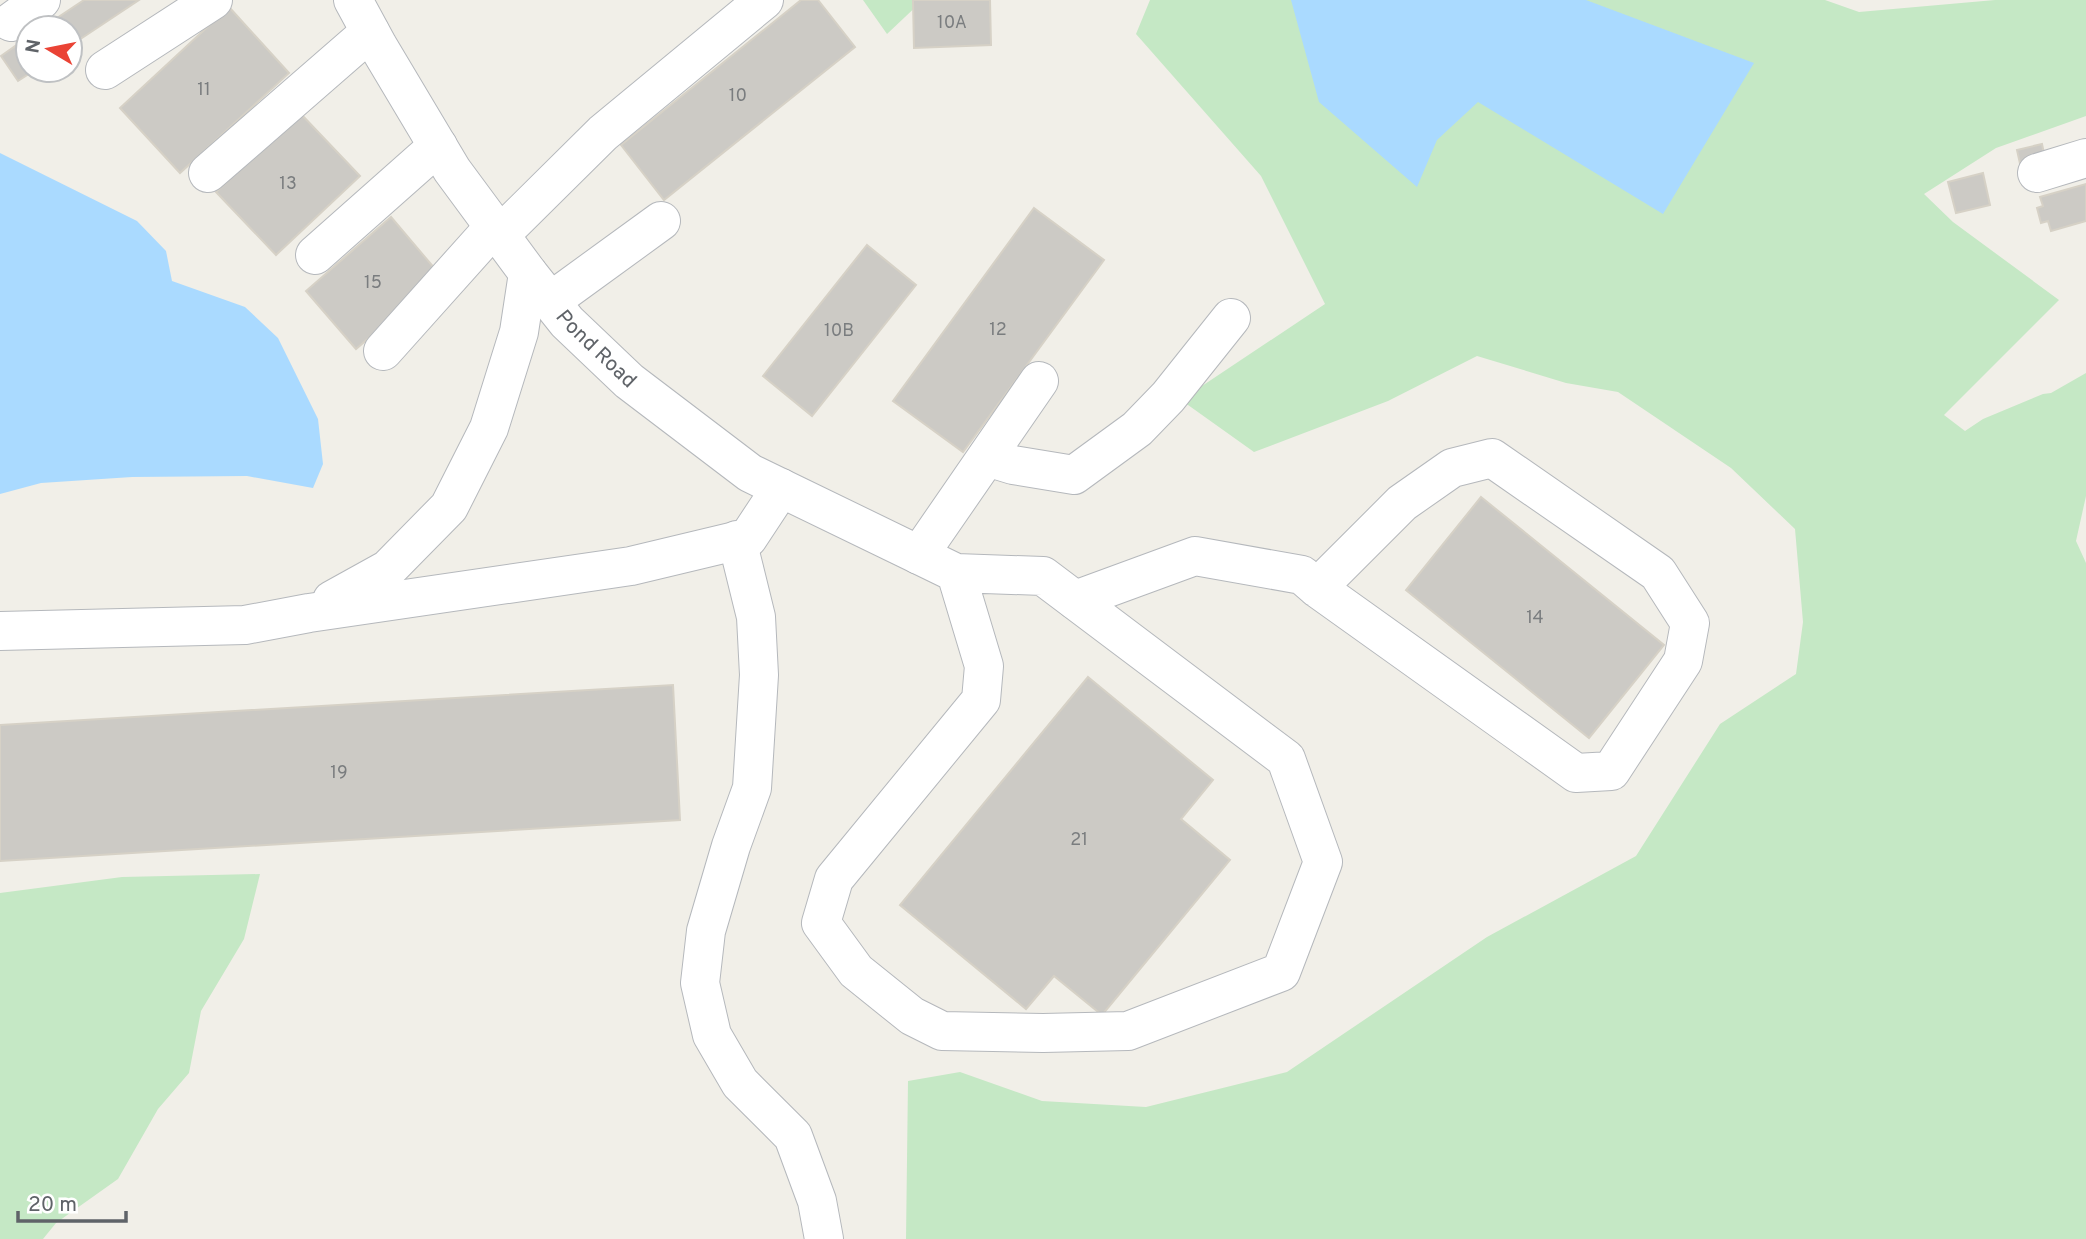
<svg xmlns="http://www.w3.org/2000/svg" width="2086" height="1239" viewBox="0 0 2086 1239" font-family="Overpass,sans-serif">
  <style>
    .green { fill: #c5e8c5 }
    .water { fill: #aadaff }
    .building { fill: #cccac5; stroke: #d6d1c6; stroke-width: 2 }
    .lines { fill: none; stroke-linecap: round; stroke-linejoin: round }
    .minor-casing { stroke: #b5b8bc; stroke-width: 40 }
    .minor { stroke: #fff; stroke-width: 38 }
    .labels { text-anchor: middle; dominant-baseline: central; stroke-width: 6; stroke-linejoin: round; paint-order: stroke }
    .number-label { font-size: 18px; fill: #7a7d7f }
    .street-label { font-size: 21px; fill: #5f6368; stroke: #fff }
  </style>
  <rect width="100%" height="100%" fill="#f1efe8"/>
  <path class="green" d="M 863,0 L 923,0 L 887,34 Z
    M 1150,0 L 1825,0 L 1859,12 L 1995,0 L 2086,0 L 2086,116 L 1996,148 L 1924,194 L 1953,222 L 2059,300 L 1944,415 L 1965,431 L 1983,419 L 2043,394 L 2051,393 L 2086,373 L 2086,496 L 2076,541 L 2086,563 L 2086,1239 L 906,1239 L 908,1081 L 960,1072 L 1042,1101 L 1146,1107 L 1287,1072 L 1487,937 L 1636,856 L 1720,724 L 1796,674 L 1803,622 L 1795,529 L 1731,468 L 1618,392 L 1566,383 L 1477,356 L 1388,401 L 1254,452 L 1181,400 L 1325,304 L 1261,176 L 1136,34 Z
    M 260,874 L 244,939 L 201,1011 L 189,1073 L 158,1109 L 118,1179 L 56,1223 L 43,1239 L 0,1239 L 0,893 L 122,877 Z"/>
  <path class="water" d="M 1291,0 L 1586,0 L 1754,63 L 1663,214 L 1478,102 L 1437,140 L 1417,187 L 1319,102 Z
    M 0,153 L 137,221 L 166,251 L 172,281 L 245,307 L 278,338 L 318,419 L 323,464 L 313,488 L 247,476 L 132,477 L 41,483 L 0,494 Z"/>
  <path class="building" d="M 84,0 L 139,0 L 70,46 L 70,28 L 42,28 Z
    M 801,0 L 818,0 L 855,47 L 664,200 L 621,145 Z
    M 913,0 L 990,0 L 991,45 L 914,48 Z
    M 229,7 L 289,73 L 180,173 L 120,108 Z
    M 28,37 L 28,70 L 35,70 L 18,81 L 1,56 Z
    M 300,113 L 360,176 L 276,255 L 216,192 Z
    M 2042,144 L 2046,163 L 2021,168 L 2017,150 Z
    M 1983,173 L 1990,205 L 1956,213 L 1948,182 Z
    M 2086,184 L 2086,221 L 2051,231 L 2048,221 L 2041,223 L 2037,208 L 2043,206 L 2040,197 Z
    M 1034,208 L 1104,260 L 963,452 L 893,401 Z
    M 391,217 L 441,276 L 356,349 L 306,291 Z
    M 867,245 L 916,285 L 812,416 L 763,376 Z
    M 1481,497 L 1664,645 L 1589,738 L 1406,590 Z
    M 1088,677 L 1213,780 L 1181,819 L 1230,860 L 1102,1015 L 1054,976 L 1026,1009 L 900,905 Z
    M 673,685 L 680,820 L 0,861 L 0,725 Z"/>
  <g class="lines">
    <defs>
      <g id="minor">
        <path id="s1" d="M 353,0 L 378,46 L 452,170 L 528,273 L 567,322 L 629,381 L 750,473 L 919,555 L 956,573 L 1043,576 L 1286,759 L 1323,862 L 1281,972 L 1128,1031 L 1043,1033 L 942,1031 L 912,1016 L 856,971 L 821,923 L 834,879 L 981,700 L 984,666 L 956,573"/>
        <path d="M 11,22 L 41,0"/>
        <path d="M 105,70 L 213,0"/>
        <path d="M 208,173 L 370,32"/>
        <path d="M 2037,173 L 2086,158"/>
        <path d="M 500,235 L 603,133 L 764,0"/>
        <path d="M 315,255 L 438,146"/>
        <path d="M 551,301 L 661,221"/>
        <path d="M 383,351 L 494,227"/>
        <path d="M 987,457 L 1013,465 L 1074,475 L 1137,429 L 1168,397 L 1231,318"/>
        <path d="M 737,540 L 756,617 L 759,675 L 752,788 L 731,846 L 706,931 L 700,983 L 712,1035 L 740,1083 L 793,1136 L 817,1201 L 824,1239"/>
        <path d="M 919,555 L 1039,381"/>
        <path d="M 332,600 L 388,569 L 449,507 L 489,428 L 519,332 L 528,273"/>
        <path d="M 1075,600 L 1195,556 L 1302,575 L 1317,588 L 1576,773 L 1611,771 L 1683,661 L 1690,623 L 1658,573 L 1492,458 L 1452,468 L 1402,503 L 1317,588"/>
        <path d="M 0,631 L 245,625 L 309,613 L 631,566 L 748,538 L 781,488"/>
      </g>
    </defs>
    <use href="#minor" class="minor-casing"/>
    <use href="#minor" class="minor"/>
  </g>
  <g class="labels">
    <g class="number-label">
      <text x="952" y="23">10A</text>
      <text x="204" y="90">11</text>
      <text x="738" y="96">10</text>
      <text x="288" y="184">13</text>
      <text x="373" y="283">15</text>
      <text x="998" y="330">12</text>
      <text x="839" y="331">10B</text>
      <text x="1535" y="618">14</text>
      <text x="339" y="773">19</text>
      <text x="1079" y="840">21</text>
    </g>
    <g class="street-label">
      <text stroke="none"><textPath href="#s1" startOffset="427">Pond Road</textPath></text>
    </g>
  </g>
  <g transform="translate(49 49) rotate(280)"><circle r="33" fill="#ffffff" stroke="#bfc1c3" stroke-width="2"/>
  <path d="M0-5L12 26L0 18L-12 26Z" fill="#ea4335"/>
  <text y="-10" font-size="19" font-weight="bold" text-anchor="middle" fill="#5f6368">N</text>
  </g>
  <path d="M18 1211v10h108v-10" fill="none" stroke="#5f6368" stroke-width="3.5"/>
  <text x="28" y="1211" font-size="21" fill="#5f6368" stroke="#ffffff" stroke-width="5" paint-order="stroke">20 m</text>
</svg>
